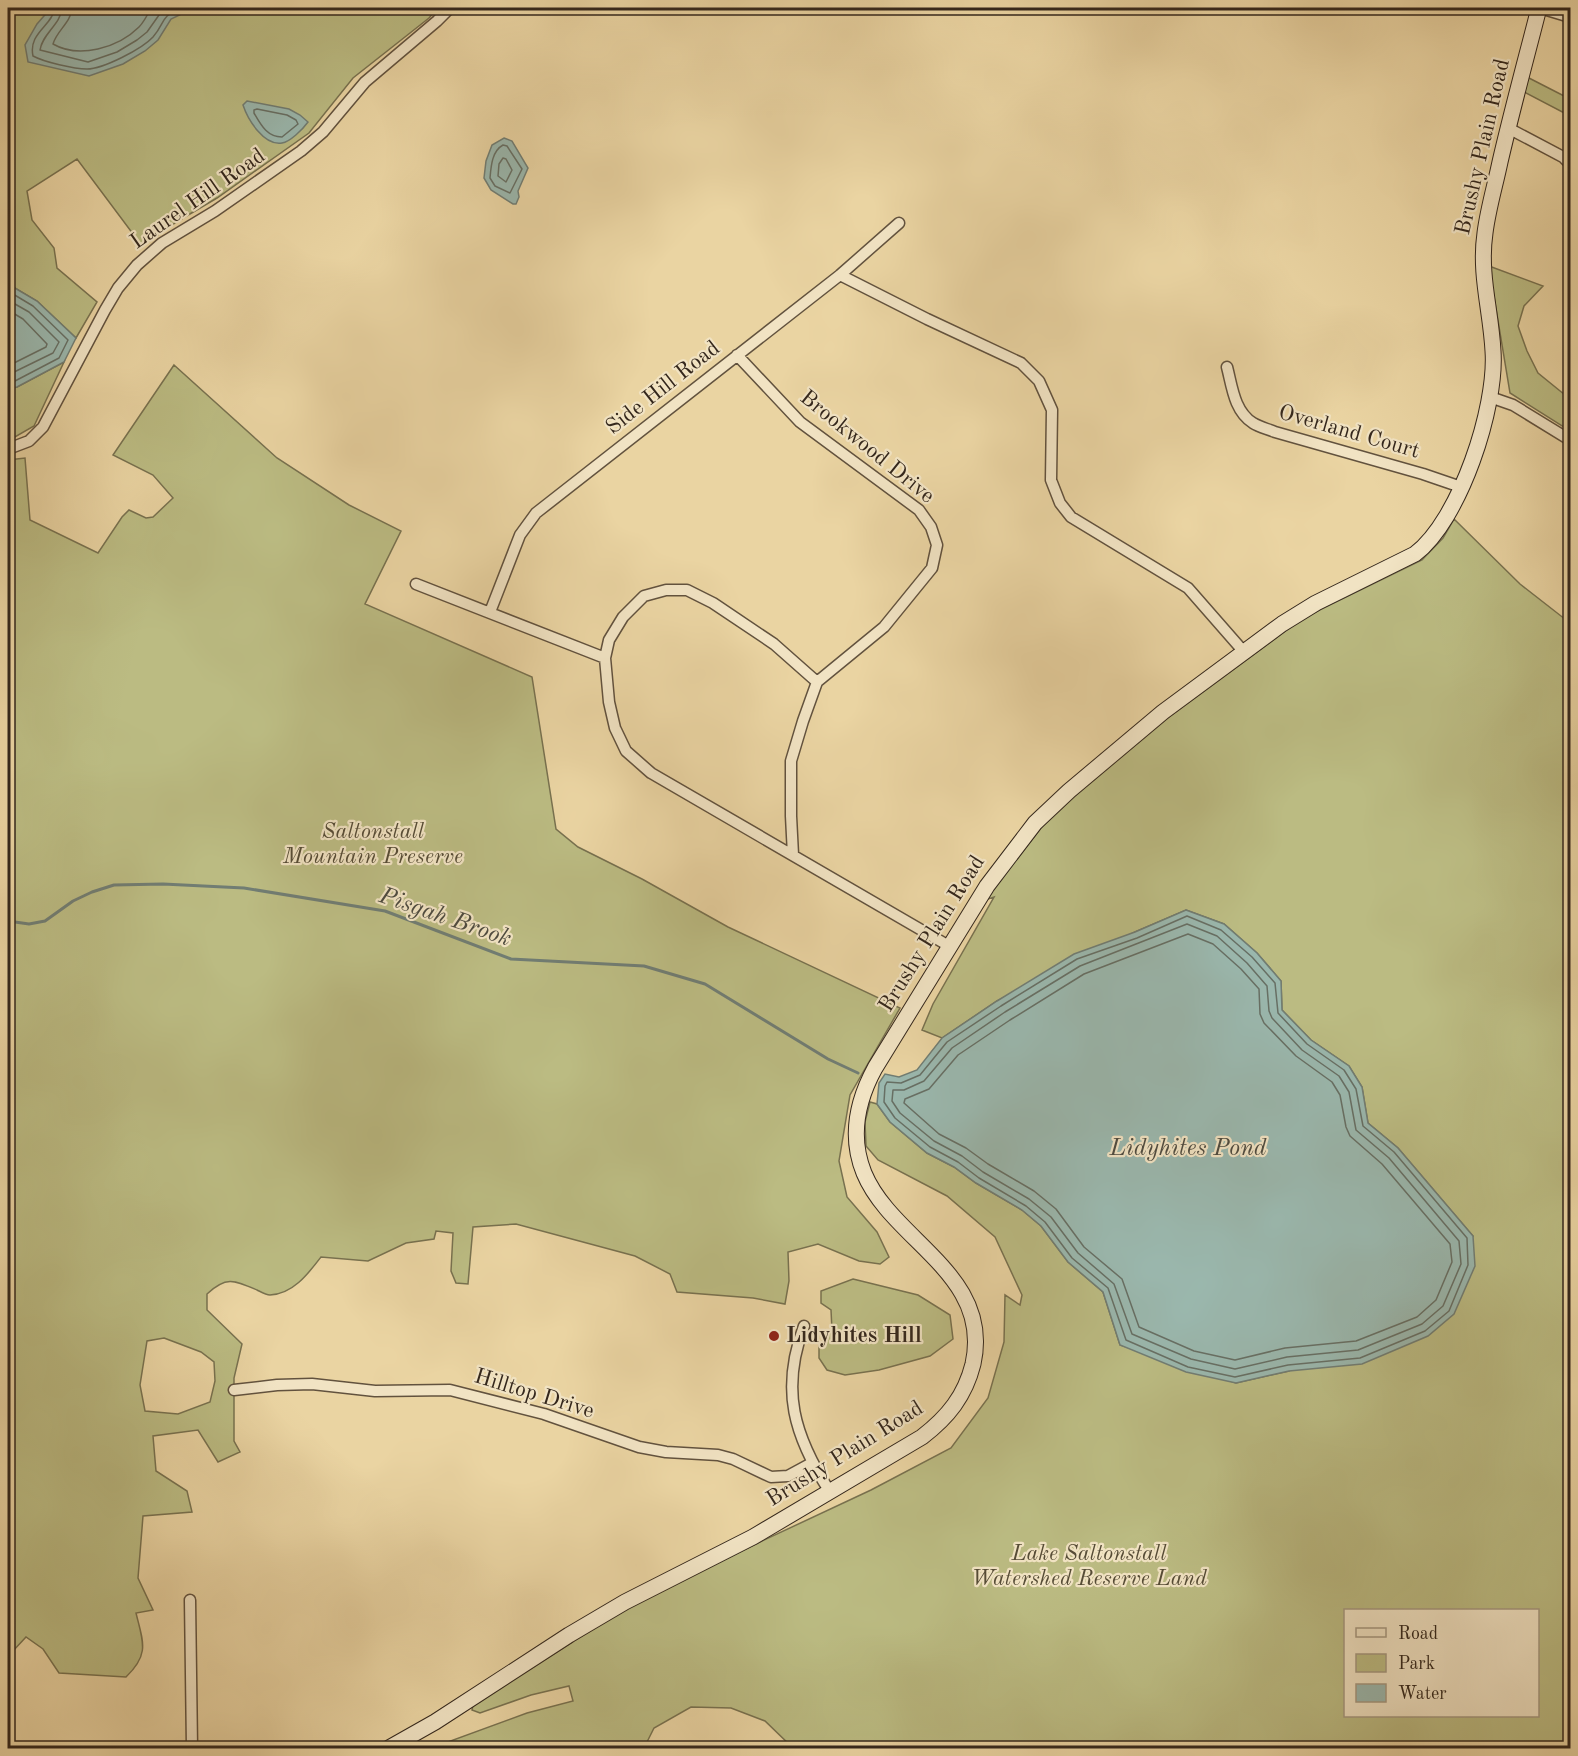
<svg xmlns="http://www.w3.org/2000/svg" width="1578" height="1756" viewBox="0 0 1578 1756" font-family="'Old Standard TT',serif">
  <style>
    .green { fill: #bbbb82; stroke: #78714f; stroke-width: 1.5; fill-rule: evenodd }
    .water { fill: #9ab7ad; stroke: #717d73; stroke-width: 1.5 }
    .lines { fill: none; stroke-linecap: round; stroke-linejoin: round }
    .shore { stroke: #676f64; stroke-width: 1.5 }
    .stream { stroke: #717d73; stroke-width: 3 }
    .minor-casing { stroke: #62523e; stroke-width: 13 }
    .secondary-casing { stroke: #34271c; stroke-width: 17 }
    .minor { stroke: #f1e3c3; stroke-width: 10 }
    .secondary { stroke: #f1e3c3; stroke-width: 15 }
    .poi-dot { fill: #8f2418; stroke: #f1e3c3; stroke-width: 2 }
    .labels { text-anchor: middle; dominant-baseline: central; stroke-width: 4.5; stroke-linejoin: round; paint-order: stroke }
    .street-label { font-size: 22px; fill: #34271c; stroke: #f1e3c3 }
    .park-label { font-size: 22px; font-style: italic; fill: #564c36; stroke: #f1e3c3 }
    .poi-label { font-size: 22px; font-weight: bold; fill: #34271c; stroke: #f1e3c3; text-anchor: start }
    .water-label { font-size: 24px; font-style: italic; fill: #4e4b40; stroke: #f1e3c3 }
  </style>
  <rect width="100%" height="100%" fill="#ead4a2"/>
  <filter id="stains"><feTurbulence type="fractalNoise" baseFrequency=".00333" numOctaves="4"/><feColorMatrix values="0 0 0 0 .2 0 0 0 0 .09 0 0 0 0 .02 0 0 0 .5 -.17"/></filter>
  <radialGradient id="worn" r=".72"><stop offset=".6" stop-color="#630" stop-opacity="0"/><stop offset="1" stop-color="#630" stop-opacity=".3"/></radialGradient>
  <path class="green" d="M 8,8 L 438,8 L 429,18 L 353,78 L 309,133 L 217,198 L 178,221 L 142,246 L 77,159 L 27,191 L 32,220 L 54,248 L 57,268 L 97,302 L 76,338 L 37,301 L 8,284 Z
    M 1527,77 L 1570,99 L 1570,116 L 1524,92 Z
    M 1489,266 L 1543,286 L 1524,306 L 1518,326 L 1527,351 L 1538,373 L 1570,399 L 1570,431 L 1510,393 Z
    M 64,362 L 34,426 L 8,441 L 8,389 L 17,387 Z
    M 174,365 L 277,458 L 349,505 L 401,531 L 365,604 L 532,677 L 556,829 L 578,847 L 642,879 L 728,927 L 900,1008 L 850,1095 L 839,1161 L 847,1197 L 877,1232 L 889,1257 L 880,1264 L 859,1261 L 818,1244 L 788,1252 L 789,1281 L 785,1304 L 753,1298 L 677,1292 L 670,1274 L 635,1256 L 516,1224 L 473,1227 L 468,1284 L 456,1283 L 451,1271 L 453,1233 L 436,1231 L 434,1239 L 406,1243 L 368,1261 L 321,1257 C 308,1274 293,1294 270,1295 C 266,1295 261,1292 257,1290 C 234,1280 226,1276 207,1294 L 207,1310 L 242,1344 L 234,1378 L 234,1441 L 240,1452 L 218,1462 L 198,1430 L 153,1436 L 156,1471 L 187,1491 L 192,1512 L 143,1516 L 138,1578 L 153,1610 L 136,1613 C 143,1642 150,1654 126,1677 L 59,1673 L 43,1649 L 26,1637 L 12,1652 L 8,1674 L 8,557 L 13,506 L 8,460 L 25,458 L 30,520 L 98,553 L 122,517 L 129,510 L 146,518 L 153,517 L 173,498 L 153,475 L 113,455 ZM 164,1338 L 201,1352 L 214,1362 L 215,1381 L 210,1402 L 178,1414 L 145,1411 L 140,1385 L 147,1341 Z
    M 1454,519 L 1520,584 L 1570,623 L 1570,1748 L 810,1748 L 802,1742 L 793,1748 L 765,1721 L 731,1708 L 691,1707 L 654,1728 L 644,1748 L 435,1748 L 434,1747 L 527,1713 L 573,1701 L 569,1686 L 531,1695 L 480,1713 L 472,1710 L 473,1705 L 618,1613 L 745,1549 L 871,1490 L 951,1448 L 988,1398 L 1004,1342 L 1005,1295 L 1020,1305 L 1022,1295 L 995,1237 L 947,1196 L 878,1160 L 866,1146 L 865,1122 L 870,1102 L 877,1104 L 890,1122 L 927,1153 L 954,1167 L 976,1183 L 1022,1210 L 1041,1226 L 1068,1262 L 1103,1292 L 1120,1345 L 1236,1383 L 1289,1371 L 1473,1236 L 1398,1148 L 1368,1123 L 1362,1087 L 1349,1066 L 1311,1040 L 1282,1010 L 1281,981 L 1257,953 L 1224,924 L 1186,910 L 1135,932 L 997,1001 L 942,1038 L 922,1030 L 933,1004 L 994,897 L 985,900 L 1044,824 L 1063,804 L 1150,731 L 1303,618 L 1422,560 L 1443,538 ZM 1346,1610 L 1538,1610 L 1538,1716 L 1346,1716 Z
    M 853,1279 L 918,1295 L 950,1315 L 953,1339 L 930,1356 L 879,1370 L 845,1375 L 827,1370 L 819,1358 L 819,1345 L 832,1331 L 831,1310 L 821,1303 L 821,1291 Z"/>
  <path class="water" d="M 51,8 L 194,8 L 171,19 L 158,40 L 145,51 L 123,64 L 89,76 L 28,62 L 25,45 L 37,24 Z
    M 247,101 L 289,109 L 300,115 L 308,122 C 303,129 290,142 282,143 C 264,146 248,120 243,105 Z
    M 504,138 L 512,141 L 528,168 L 518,191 L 519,197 L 516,204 L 513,204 L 491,190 L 484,178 L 486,161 L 492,145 Z
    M 8,284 L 37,301 L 76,338 L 64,362 L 17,387 L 8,389 Z
    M 1186,910 L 1224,924 L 1257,953 L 1281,981 L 1282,1010 L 1311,1040 L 1349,1066 L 1362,1087 L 1368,1123 L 1398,1148 L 1473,1236 L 1475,1266 L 1454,1314 L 1428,1336 L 1362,1364 L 1289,1371 L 1236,1383 L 1186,1372 L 1120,1345 L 1103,1292 L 1068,1262 L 1041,1226 L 1022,1210 L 976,1183 L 954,1167 L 927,1153 L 890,1122 L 877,1104 L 879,1083 L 885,1074 L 899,1077 L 917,1070 L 942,1038 L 997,1001 L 1074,954 L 1135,932 Z"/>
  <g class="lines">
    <path class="shore" d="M 55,8 C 52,26 28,33 33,56 C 44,62 74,69 87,69 C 103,69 142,49 153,37 C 166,22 159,18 180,8
      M 62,8 C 61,24 42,34 40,50 L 88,62 L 117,52 L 137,40 L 147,32 L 164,8
      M 72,8 C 71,23 57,30 53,44 C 79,59 118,48 139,27 C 144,22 148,14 151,8
      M 257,109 L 287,115 L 296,120 L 298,124 L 282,137 C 267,137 261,125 254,113 L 254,110 Z
      M 503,145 L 507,146 L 522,169 L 510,193 L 495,186 L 490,178 C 491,166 492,151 503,145 Z
      M 503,158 L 506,159 L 512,170 L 506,182 L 498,176 L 499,164 Z
      M 8,291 L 33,306 L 68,340 L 59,358 L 15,381 L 8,383
      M 8,300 L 29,312 L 59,342 L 53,353 L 8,375
      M 8,310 L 23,319 L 47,344 L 46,347 L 8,366
      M 1187,916 L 1221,930 L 1252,957 L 1275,983 L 1278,1013 L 1307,1044 L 1344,1070 L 1356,1089 L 1363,1126 L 1394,1152 L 1467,1238 L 1468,1265 L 1449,1311 L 1425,1331 L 1360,1358 L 1288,1365 L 1235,1377 L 1188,1367 L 1126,1340 L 1108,1288 L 1072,1258 L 1045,1222 L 1026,1206 L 979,1178 L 958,1162 L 930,1147 L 895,1118 L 884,1102 L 885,1086 L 887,1082 L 901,1083 L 920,1075 L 947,1042 L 1001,1006 L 1077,959 L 1137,938 Z
      M 1187,924 L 1217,936 L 1247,963 L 1267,986 L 1269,1011 L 1272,1018 L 1302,1050 L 1339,1076 L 1349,1092 L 1356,1130 L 1389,1158 L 1459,1241 L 1461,1264 L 1443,1306 L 1422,1324 L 1358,1350 L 1287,1357 L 1235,1369 L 1191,1359 L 1132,1334 L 1114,1284 L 1078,1253 L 1051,1217 L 1029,1199 L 983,1172 L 962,1156 L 934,1141 L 900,1113 L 892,1101 L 893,1090 L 904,1090 L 924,1081 L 952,1048 L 1005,1012 L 1080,966 Z
      M 1188,934 L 1213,944 L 1241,969 L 1259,989 L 1260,1014 L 1264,1023 L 1296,1056 L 1332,1082 L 1340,1095 L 1346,1127 L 1350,1136 L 1382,1164 L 1450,1244 L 1452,1262 L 1436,1300 L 1417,1317 L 1356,1341 L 1285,1348 L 1235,1360 L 1194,1351 L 1139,1327 L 1122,1279 L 1084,1247 L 1056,1209 L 1034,1191 L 988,1164 L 966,1148 L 939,1134 L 904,1103 L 905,1099 L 929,1089 L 958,1055 L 1010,1020 L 1084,974 Z"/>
    <path class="stream" d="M 8,917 L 15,922 L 29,924 L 45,921 L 73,901 L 92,892 L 114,885 L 163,884 L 244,888 L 385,911 L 511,959 L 644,966 L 705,984 L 828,1059 L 858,1073"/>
    <defs>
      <path id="minor" d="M 1540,8 L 1570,17
        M 1508,128 L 1563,157 L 1570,164
        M 840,275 L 927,319 L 1021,363 L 1039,381 L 1052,410 L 1051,480 L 1060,503 L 1071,517 L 1188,588 L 1244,652
        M 737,355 L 800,422 L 919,510 L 931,527 L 937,545 L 932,568 L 884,627 L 817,682 L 803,721 L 791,761 L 791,816 L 793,855
        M 1227,367 C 1232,386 1234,411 1253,423 C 1259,427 1268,429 1275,432 L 1423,474 L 1461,487
        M 1490,397 L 1513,405 L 1570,440
        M 8,449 L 29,441 L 43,427 L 105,310 L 118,288 L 137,265 L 162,243 L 215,211 L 301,151 L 323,132 L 365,82 L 437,21 L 450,8
        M 416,584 L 605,658
        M 490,612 L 520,535 L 536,513 L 840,275 L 899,223
        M 817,682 L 774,644 L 713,603 L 687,590 L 666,590 L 644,596 L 623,617 L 609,640 L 605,658 L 609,702 L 615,728 L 626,751 L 651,773 L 949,946
        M 804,1326 C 780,1390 794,1436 830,1492
        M 234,1390 L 277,1385 L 312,1384 L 375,1391 L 450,1390 L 544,1414 L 639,1447 L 666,1452 L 718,1455 L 733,1459 L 771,1477 L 788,1476 L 812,1463
        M 190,1600 L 192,1748"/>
      <path id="secondary" d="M 389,1748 L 435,1722 L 569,1635 L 625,1602 L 753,1537 L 922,1437 C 948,1417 965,1396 973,1364 C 993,1274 892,1241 864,1173 C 849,1136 857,1101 875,1068 L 987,886 L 1035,823 L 1069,791 L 1163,712 L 1282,624 L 1316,603 L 1415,554 C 1460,520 1497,407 1493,351 C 1491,311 1479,274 1485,233 C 1488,209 1495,186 1500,162 C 1512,110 1526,59 1539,8"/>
    </defs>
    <use href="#minor" class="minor-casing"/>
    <use href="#secondary" class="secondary-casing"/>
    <use href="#minor" class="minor"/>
    <use href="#secondary" class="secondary"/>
  </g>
  <circle class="poi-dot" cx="774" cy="1336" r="6"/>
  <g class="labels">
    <g class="street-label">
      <text transform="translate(1483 147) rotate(-77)">Brushy Plain Road</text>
      <text transform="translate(198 199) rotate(-35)">Laurel Hill Road</text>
      <text transform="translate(663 388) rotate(-38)">Side Hill Road</text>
      <text transform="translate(1349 432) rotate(16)">Overland Court</text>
      <text transform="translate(867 447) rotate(39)">Brookwood Drive</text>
      <text transform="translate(932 934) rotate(-58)">Brushy Plain Road</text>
      <text transform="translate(534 1394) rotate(17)">Hilltop Drive</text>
      <text transform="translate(845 1454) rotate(-32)">Brushy Plain Road</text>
    </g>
    <g class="park-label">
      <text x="373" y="832">Saltonstall<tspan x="373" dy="25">Mountain Preserve</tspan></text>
      <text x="1089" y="1554">Lake Saltonstall<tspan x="1089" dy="25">Watershed Reserve Land</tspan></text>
    </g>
    <g class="poi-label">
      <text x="786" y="1336">Lidyhites Hill</text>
    </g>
    <g class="water-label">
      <text transform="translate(445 918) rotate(19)">Pisgah Brook</text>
      <text x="1188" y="1149">Lidyhites Pond</text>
    </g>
  </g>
  <rect width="1578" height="1756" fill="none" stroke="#ead4a2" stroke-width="30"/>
  <rect x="9" y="9" width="1560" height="1738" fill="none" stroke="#34271c" stroke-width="3"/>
  <rect x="15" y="15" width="1548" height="1726" fill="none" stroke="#34271c" stroke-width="1.5"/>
  <rect x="1344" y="1609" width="195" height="108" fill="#f1e3c3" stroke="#a59880" stroke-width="1.5"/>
  <rect x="1356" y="1628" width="30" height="9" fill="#f1e3c3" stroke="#a59880" stroke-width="1.5"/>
  <text x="1398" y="1639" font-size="18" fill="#34271c">Road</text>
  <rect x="1356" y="1654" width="30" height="18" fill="#bbbb82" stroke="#a59880" stroke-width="1.5"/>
  <text x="1398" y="1669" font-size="18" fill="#34271c">Park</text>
  <rect x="1356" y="1684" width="30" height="18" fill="#9ab7ad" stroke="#a59880" stroke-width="1.5"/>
  <text x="1398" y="1699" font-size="18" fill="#34271c">Water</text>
  <rect width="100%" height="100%" filter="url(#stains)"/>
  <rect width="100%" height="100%" fill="url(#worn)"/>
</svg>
